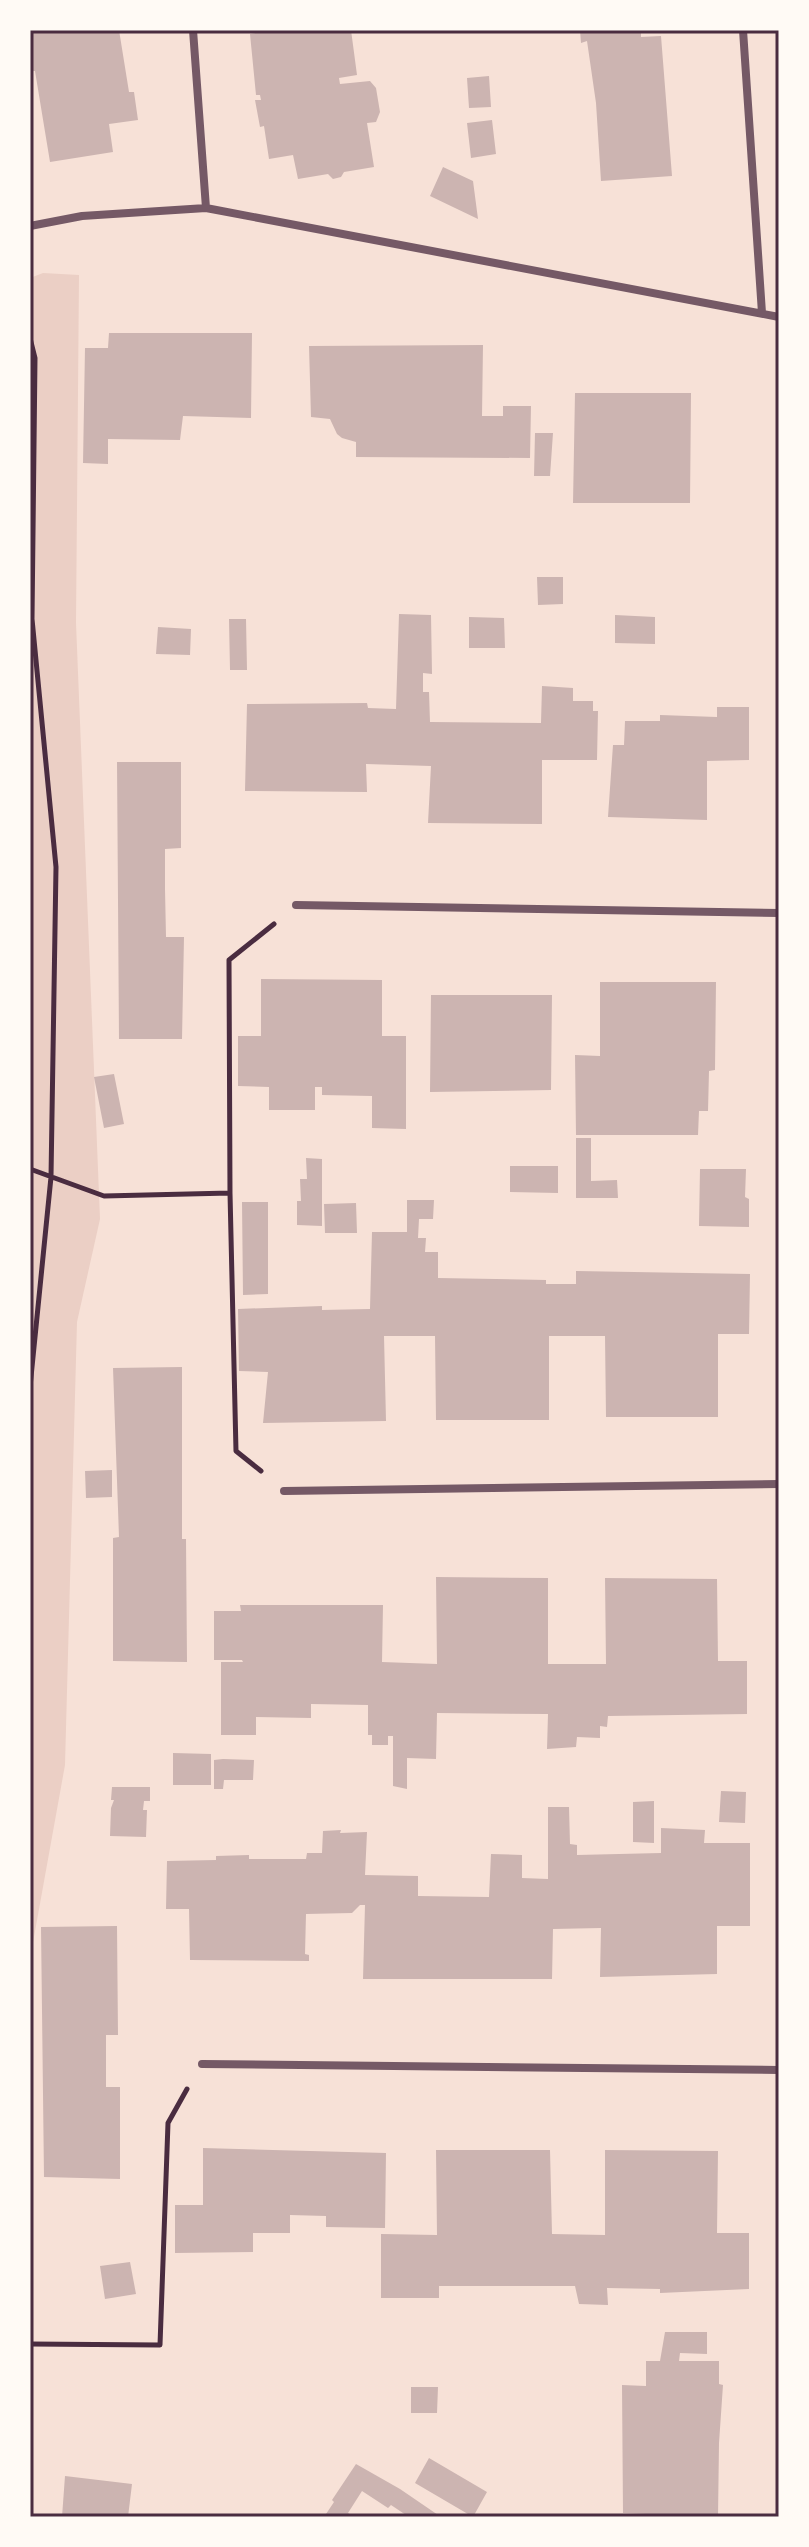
<svg xmlns="http://www.w3.org/2000/svg" width="809" height="2547" viewBox="0 0 809 2547" font-family="'Open Sans',sans-serif">
  <style>
    .green { fill: #ebcfc5 }
    .building { fill: #ccb4b1 }
    .lines { fill: none; stroke-linecap: round; stroke-linejoin: round }
    .path { stroke: #4a2c40; stroke-width: 5 }
    .minor { stroke: #755966; stroke-width: 8 }
    .neatline { fill: none; stroke: #4a2c40; stroke-width: 3 }
  </style>
  <rect width="100%" height="100%" fill="#f7e1d7"/>
  <path class="green" d="M 43,273 L 79,275 L 76,623 L 100,1219 L 77,1322 L 65,1765 L 30,1959 L 30,278 Z"/>
  <path class="building" d="M 30,30 L 119,30 L 129,92 L 134,92 L 138,120 L 109,124 L 113,152 L 50,162 L 35,71 L 30,71 Z
    M 272,30 L 351,30 L 357,75 L 339,78 L 340,84 L 370,81 L 376,88 L 380,112 L 376,122 L 367,123 L 374,167 L 344,172 L 341,177 L 333,179 L 328,174 L 298,179 L 293,155 L 269,159 L 264,126 L 260,127 L 255,100 L 261,100 L 260,95 L 256,95 L 250,34 Z
    M 580,30 L 641,30 L 641,37 L 661,36 L 672,176 L 601,181 L 596,103 L 587,41 L 581,43 Z
    M 489,76 L 491,107 L 469,108 L 467,78 Z
    M 492,120 L 496,154 L 471,158 L 467,123 Z
    M 443,167 L 473,181 L 478,219 L 430,196 Z
    M 109,333 L 252,333 L 251,418 L 183,416 L 180,440 L 108,439 L 108,464 L 83,463 L 85,348 L 108,348 Z
    M 483,345 L 482,416 L 503,416 L 503,406 L 531,406 L 530,458 L 356,457 L 356,442 L 342,438 L 337,434 L 330,419 L 311,417 L 309,346 Z
    M 575,393 L 691,393 L 690,503 L 573,503 Z
    M 535,433 L 553,433 L 550,476 L 534,476 Z
    M 537,577 L 563,577 L 563,604 L 538,605 Z
    M 399,614 L 431,615 L 432,674 L 423,673 L 423,692 L 429,692 L 430,722 L 541,723 L 542,686 L 573,688 L 573,701 L 593,701 L 593,711 L 598,711 L 597,760 L 542,760 L 542,824 L 428,823 L 431,766 L 366,764 L 367,792 L 245,791 L 247,704 L 367,703 L 368,708 L 396,709 Z
    M 615,615 L 655,617 L 655,644 L 615,643 Z
    M 469,617 L 504,618 L 505,648 L 469,648 Z
    M 229,619 L 246,619 L 247,670 L 230,670 Z
    M 158,627 L 191,629 L 190,655 L 156,654 Z
    M 717,707 L 749,707 L 749,760 L 707,761 L 707,820 L 608,817 L 613,745 L 624,745 L 625,721 L 660,721 L 660,715 L 717,717 Z
    M 117,762 L 181,762 L 181,848 L 165,849 L 165,889 L 166,937 L 184,937 L 182,1039 L 119,1039 Z
    M 261,979 L 382,980 L 382,1036 L 406,1036 L 406,1129 L 372,1128 L 372,1096 L 322,1095 L 322,1087 L 315,1087 L 315,1110 L 269,1110 L 269,1087 L 238,1086 L 238,1036 L 261,1036 Z
    M 600,982 L 716,982 L 715,1070 L 709,1071 L 708,1111 L 699,1111 L 698,1135 L 576,1135 L 575,1055 L 600,1056 Z
    M 431,995 L 552,995 L 551,1090 L 430,1092 Z
    M 114,1074 L 124,1124 L 104,1128 L 94,1077 Z
    M 576,1138 L 591,1138 L 591,1181 L 617,1180 L 618,1198 L 576,1198 Z
    M 306,1158 L 322,1159 L 322,1226 L 297,1225 L 297,1201 L 301,1201 L 300,1179 L 307,1179 Z
    M 510,1166 L 558,1166 L 558,1193 L 510,1192 Z
    M 700,1169 L 746,1169 L 745,1197 L 749,1199 L 749,1227 L 699,1226 Z
    M 407,1200 L 434,1200 L 433,1219 L 419,1219 L 418,1238 L 426,1238 L 425,1252 L 438,1252 L 438,1278 L 546,1280 L 546,1284 L 576,1284 L 576,1271 L 750,1274 L 749,1334 L 718,1334 L 718,1417 L 606,1417 L 605,1336 L 549,1336 L 549,1420 L 436,1420 L 435,1336 L 384,1336 L 386,1421 L 263,1423 L 268,1372 L 239,1371 L 238,1309 L 322,1306 L 322,1310 L 370,1309 L 372,1232 L 407,1232 Z
    M 242,1202 L 268,1202 L 268,1294 L 243,1295 Z
    M 356,1203 L 357,1233 L 325,1233 L 324,1204 Z
    M 182,1367 L 182,1539 L 186,1539 L 187,1662 L 113,1661 L 113,1538 L 119,1537 L 113,1368 Z
    M 112,1470 L 112,1497 L 86,1498 L 85,1471 Z
    M 436,1577 L 548,1578 L 548,1664 L 606,1664 L 605,1578 L 717,1579 L 718,1661 L 747,1661 L 747,1714 L 608,1716 L 607,1727 L 600,1726 L 600,1738 L 577,1737 L 576,1747 L 547,1749 L 548,1714 L 437,1713 L 436,1759 L 407,1758 L 407,1789 L 393,1786 L 393,1736 L 388,1736 L 388,1745 L 372,1745 L 372,1735 L 368,1735 L 368,1705 L 311,1704 L 311,1718 L 256,1717 L 256,1735 L 221,1735 L 221,1662 L 243,1662 L 242,1660 L 214,1660 L 214,1611 L 241,1611 L 240,1605 L 383,1605 L 382,1662 L 437,1664 Z
    M 173,1753 L 211,1754 L 211,1785 L 173,1785 Z
    M 223,1759 L 254,1760 L 253,1780 L 224,1780 L 223,1789 L 214,1789 L 214,1760 Z
    M 112,1787 L 150,1787 L 150,1801 L 144,1801 L 143,1810 L 147,1810 L 146,1837 L 110,1836 L 111,1808 L 114,1800 L 111,1800 Z
    M 721,1791 L 746,1792 L 745,1823 L 719,1822 Z
    M 654,1801 L 654,1843 L 633,1842 L 633,1802 Z
    M 548,1807 L 569,1807 L 570,1844 L 577,1845 L 577,1855 L 661,1853 L 661,1828 L 705,1830 L 704,1843 L 750,1843 L 750,1926 L 717,1926 L 717,1974 L 600,1977 L 601,1928 L 553,1929 L 552,1979 L 363,1979 L 365,1905 L 360,1905 L 352,1913 L 306,1914 L 305,1954 L 309,1955 L 309,1961 L 190,1960 L 189,1909 L 166,1909 L 167,1861 L 216,1860 L 216,1856 L 249,1855 L 249,1859 L 306,1859 L 307,1853 L 322,1853 L 323,1831 L 341,1830 L 340,1833 L 367,1832 L 365,1875 L 418,1876 L 418,1896 L 489,1897 L 491,1854 L 522,1855 L 522,1878 L 548,1879 Z
    M 117,1926 L 118,2035 L 106,2035 L 106,2087 L 120,2087 L 120,2179 L 44,2177 L 41,1927 Z
    M 203,2148 L 386,2153 L 385,2228 L 326,2227 L 326,2216 L 290,2215 L 290,2233 L 253,2233 L 253,2252 L 175,2253 L 175,2205 L 203,2205 Z
    M 436,2150 L 550,2150 L 552,2234 L 605,2235 L 605,2150 L 718,2151 L 717,2233 L 749,2233 L 749,2289 L 660,2293 L 660,2289 L 607,2288 L 608,2305 L 579,2304 L 575,2286 L 439,2286 L 439,2298 L 381,2298 L 381,2234 L 437,2235 Z
    M 130,2262 L 136,2294 L 105,2299 L 100,2266 Z
    M 665,2332 L 707,2332 L 707,2354 L 680,2353 L 679,2361 L 719,2361 L 719,2384 L 723,2385 L 719,2443 L 718,2517 L 646,2517 L 646,2514 L 623,2513 L 622,2385 L 646,2386 L 646,2361 L 660,2361 Z
    M 411,2387 L 438,2387 L 437,2413 L 411,2413 Z
    M 429,2458 L 487,2492 L 473,2517 L 415,2483 Z
    M 356,2464 L 400,2489 L 441,2517 L 409,2517 L 391,2505 L 388,2508 L 362,2491 L 348,2513 L 354,2517 L 324,2517 L 334,2502 L 332,2500 Z
    M 65,2476 L 132,2484 L 128,2517 L 62,2517 Z"/>
  <g class="lines">
    <path class="path" d="M 30,338 L 35,358 L 32,619 L 56,867 L 51,1177 L 30,1387
      M 30,1169 L 104,1196 L 230,1193 L 236,1451 L 261,1471
      M 230,1193 L 229,960 L 274,924
      M 30,2344 L 160,2345 L 168,2123 L 187,2089"/>
    <path class="minor" d="M 193,30 L 206,208
      M 743,30 L 762,313
      M 30,226 L 82,216 L 206,208 L 779,317
      M 296,905 L 779,913
      M 284,1491 L 779,1484
      M 202,2064 L 779,2070"/>
  </g>
  <rect width="809" height="2547" fill="none" stroke="#fffaf5" stroke-width="64"/>
  <rect x="32" y="32" width="745" height="2483" class="neatline"/>
</svg>
